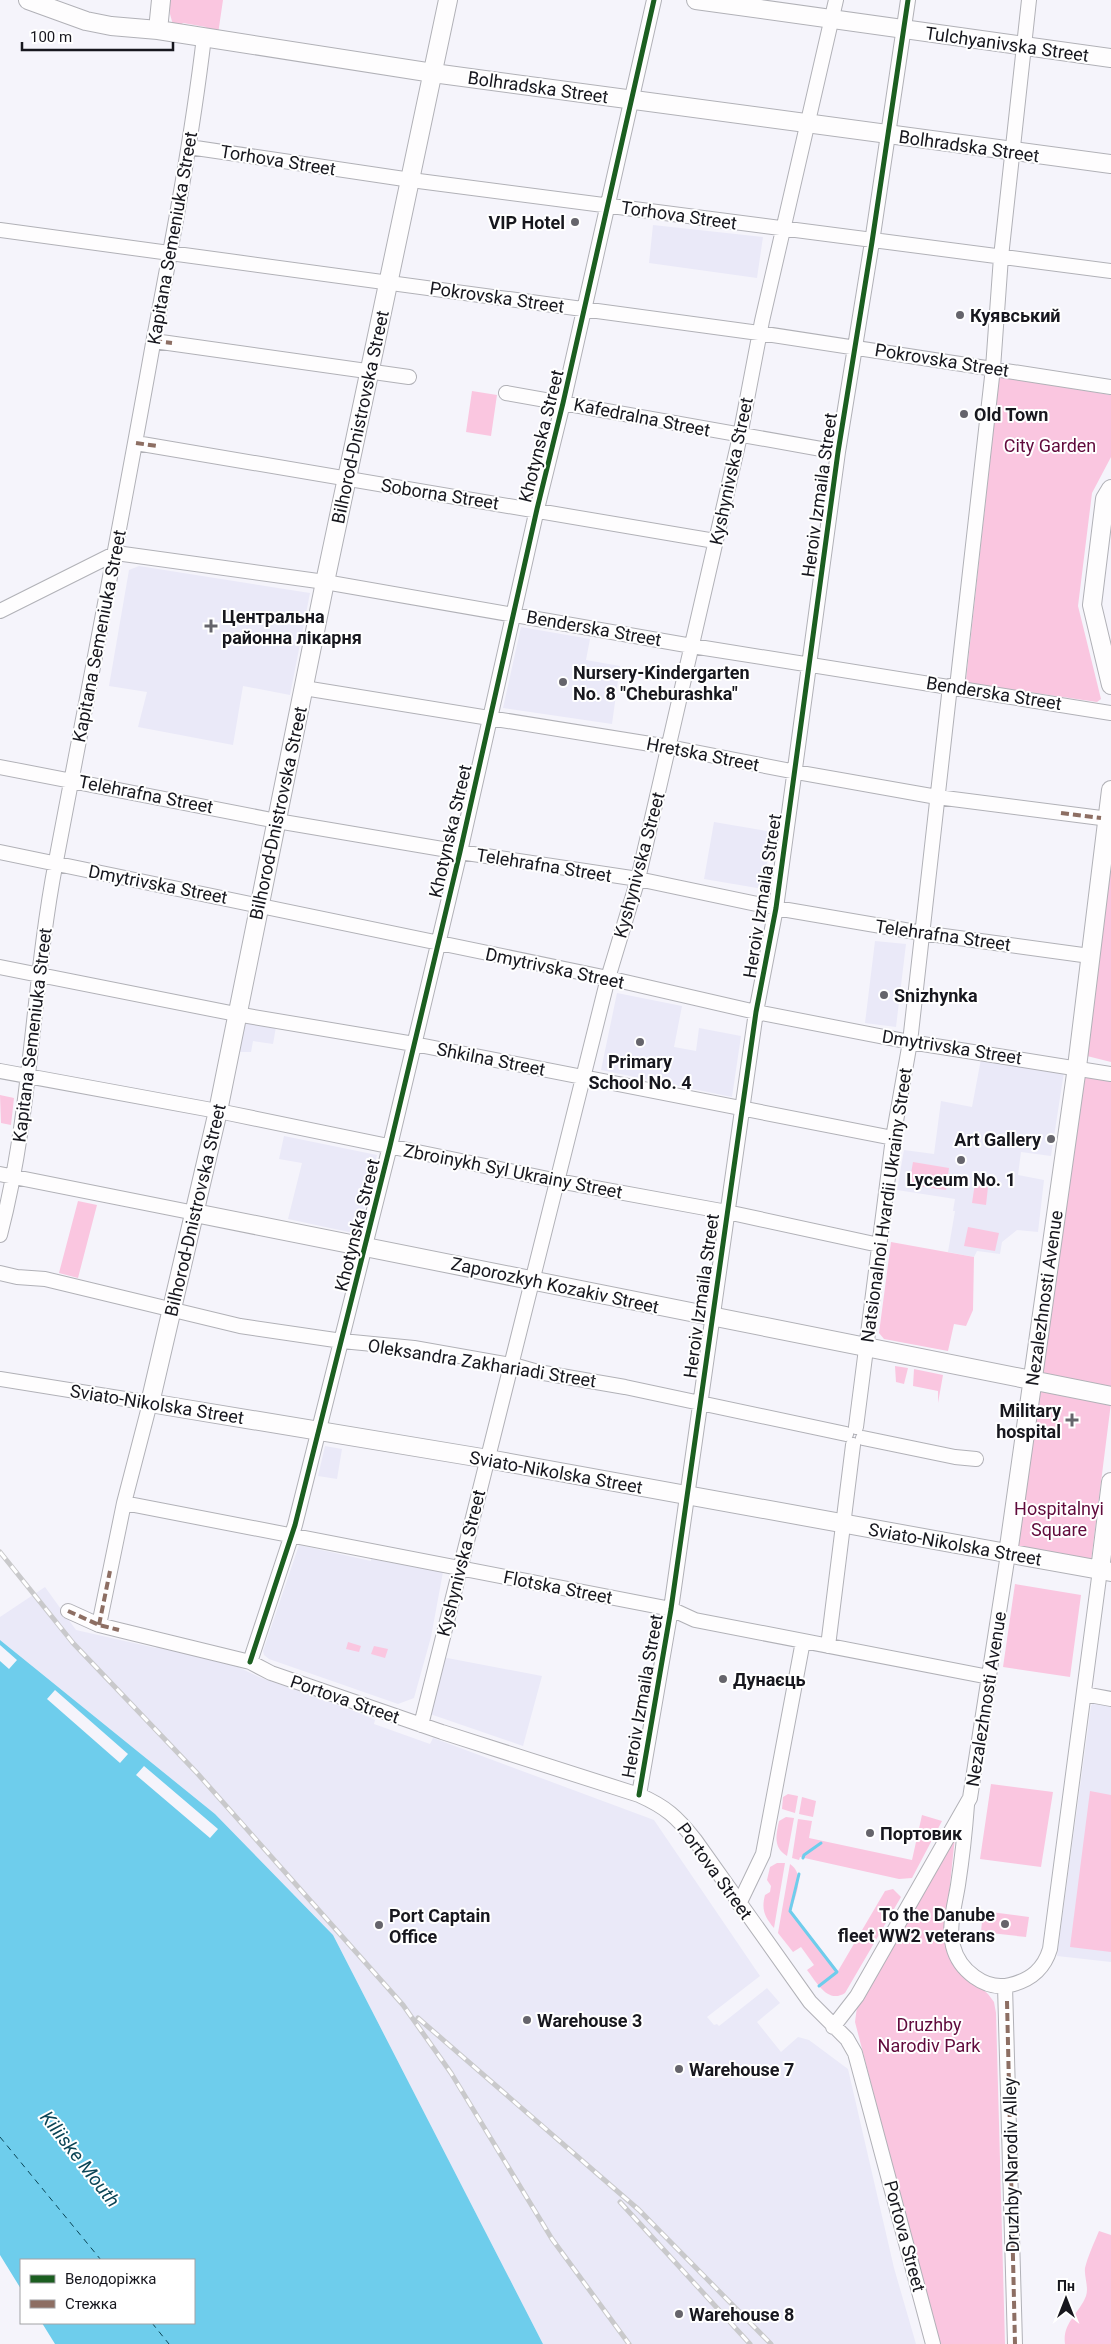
<svg xmlns="http://www.w3.org/2000/svg" width="1111" height="2344" viewBox="0 0 1111 2344" font-family="Roboto,sans-serif">
  <style>
    .built { fill: #eae9f8 }
    .green { fill: #fac6e0 }
    .water { fill: #6ecdec }
    .pier { fill: #f5f4fb }
    .lines { fill: none; stroke-linecap: round; stroke-linejoin: round }
    .stream { stroke: #6ecdec; stroke-width: 3 }
    .ferry { stroke: #0b4556; stroke-width: 1; stroke-dasharray: 6 5; stroke-linecap: butt }
    .minor-casing { stroke: #b1b1b7; stroke-width: 16 }
    .major-casing { stroke: #b1b1b7; stroke-width: 20 }
    .minor { stroke: #fefdfe; stroke-width: 14 }
    .major { stroke: #fefdfe; stroke-width: 18 }
    .rail-casing { stroke: #c9c9cb; stroke-width: 5 }
    .rail { stroke: #fff; stroke-width: 3; stroke-dasharray: 9; stroke-linecap: butt }
    .quiet { stroke: #8d6e63; stroke-width: 4; stroke-dasharray: 8 4; stroke-linecap: butt }
    .cycleway-casing { stroke: #fff; stroke-width: 8 }
    .cycleway { stroke: #1b5e20; stroke-width: 5 }
    .poi-dot { fill: #65646b; stroke: #fff; stroke-width: 2 }
    .labels { text-anchor: middle; dominant-baseline: central; stroke-width: 4; stroke-linejoin: round; paint-order: stroke }
    .street-label { font-size: 18px; fill: #17171e; stroke: #fff }
    .poi-label { font-size: 18px; font-weight: bold; fill: #17171e; stroke: #fff; text-anchor: start }
    .park-label { font-size: 18px; fill: #600a3c; stroke: #fff }
    .water-label { font-size: 19px; font-style: italic; fill: #0b4556; stroke: #fff }
  </style>
  <rect width="100%" height="100%" fill="#f5f4fb"/>
  <path class="built" d="M 653,225 L 763,237 L 757,278 L 649,263 Z
    M 139,566 L 310,593 L 290,695 L 243,686 L 233,745 L 138,727 L 147,692 L 109,686 L 129,570 Z
    M 521,627 L 590,639 L 586,660 L 620,666 L 612,724 L 503,708 Z
    M 714,822 L 772,832 L 763,889 L 704,879 Z
    M 875,941 L 906,944 L 896,1027 L 865,1023 Z
    M 617,993 L 682,1006 L 674,1047 L 696,1051 L 699,1028 L 741,1036 L 732,1097 L 601,1070 Z
    M 245,1022 L 276,1027 L 273,1044 L 253,1041 L 251,1052 L 239,1052 Z
    M 981,1059 L 1064,1072 L 1051,1156 L 1021,1152 L 1018,1175 L 1044,1180 L 1038,1232 L 1017,1230 L 1002,1242 L 1000,1254 L 977,1251 L 974,1257 L 948,1252 L 955,1211 L 953,1211 L 955,1199 L 897,1190 L 904,1150 L 934,1154 L 941,1101 L 972,1107 Z
    M 284,1136 L 377,1155 L 358,1234 L 288,1219 L 302,1163 L 279,1159 Z
    M 325,1446 L 342,1449 L 337,1479 L 318,1476 Z
    M 299,1545 L 371,1561 L 371,1559 L 443,1572 L 431,1637 L 414,1698 L 398,1704 L 269,1659 L 264,1655 L 263,1651 Z
    M 45,1587 L 76,1630 L 156,1648 L 157,1646 L 232,1664 L 259,1677 L 357,1712 L 375,1720 L 374,1724 L 430,1744 L 433,1738 L 436,1739 L 654,1820 L 760,1976 L 707,2017 L 714,2025 L 717,2024 L 719,2026 L 767,1988 L 780,2003 L 757,2022 L 781,2052 L 798,2037 L 809,2040 L 848,2069 L 894,2268 L 916,2344 L 543,2344 L 333,1935 L 215,1814 L 0,1640 L 0,1617 Z
    M 442,1657 L 542,1676 L 523,1746 L 430,1714 Z
    M 1094,1702 L 1111,1704 L 1111,1962 L 1057,1956 L 1091,1706 Z"/>
  <path class="green" d="M 170,0 L 223,0 L 218,34 L 208,32 L 206,27 L 183,23 L 178,27 L 173,25 L 170,14 Z
    M 1002,377 L 1111,395 L 1111,457 L 1092,493 L 1078,606 L 1101,699 L 1097,702 L 967,683 L 966,680 L 999,379 Z
    M 472,391 L 497,395 L 491,436 L 466,432 Z
    M 1111,834 L 1111,1062 L 1087,1056 Z
    M 1077,1067 L 1111,1074 L 1111,1390 L 1043,1375 L 1043,1372 Z
    M 0,1095 L 14,1098 L 11,1125 L 1,1123 Z
    M 913,1162 L 949,1168 L 946,1190 L 909,1185 Z
    M 976,1176 L 989,1178 L 986,1205 L 972,1203 Z
    M 78,1201 L 97,1205 L 78,1278 L 59,1273 Z
    M 968,1227 L 999,1233 L 995,1251 L 964,1246 Z
    M 891,1242 L 974,1257 L 973,1310 L 966,1326 L 954,1324 L 948,1351 L 884,1339 L 879,1333 Z
    M 895,1366 L 908,1368 L 904,1384 L 896,1382 Z
    M 914,1369 L 943,1375 L 938,1403 L 938,1391 L 913,1386 Z
    M 1041,1390 L 1111,1403 L 1091,1561 L 1019,1550 L 1017,1544 Z
    M 1015,1584 L 1081,1595 L 1070,1677 L 1003,1667 Z
    M 348,1642 L 361,1646 L 359,1652 L 346,1649 Z
    M 374,1646 L 388,1649 L 385,1658 L 371,1654 Z
    M 991,1784 L 1053,1792 L 1041,1867 L 980,1859 Z
    M 1090,1791 L 1111,1795 L 1111,1952 L 1070,1947 Z
    M 788,1794 L 798,1796 L 795,1813 L 782,1809 L 783,1797 Z
    M 802,1797 L 816,1801 L 813,1817 L 799,1814 Z
    M 922,1815 L 942,1821 L 912,1878 L 899,1879 L 800,1857 L 799,1860 L 792,1858 L 798,1819 L 812,1821 L 809,1838 L 912,1860 Z
    M 786,1817 L 794,1818 L 787,1856 C 773,1847 776,1836 779,1821 Z
    M 955,1837 L 944,1942 L 952,1961 L 988,1994 L 994,2002 L 996,2013 L 1005,2344 L 939,2344 L 855,2022 L 857,2007 Z
    M 777,1863 L 785,1863 L 774,1928 C 765,1917 761,1910 765,1895 L 770,1892 L 771,1886 L 767,1880 L 770,1867 Z
    M 790,1864 C 806,1875 795,1896 791,1911 L 838,1971 L 885,1891 L 893,1889 L 901,1897 L 845,1993 C 828,2004 817,1983 807,1970 L 814,1965 L 801,1947 L 793,1952 L 778,1933 Z
    M 983,1911 L 1029,1917 L 1026,1937 L 981,1932 Z
    M 1099,2231 L 1111,2235 L 1111,2344 L 1065,2344 C 1062,2323 1079,2314 1086,2296 C 1089,2287 1084,2277 1085,2268 C 1088,2256 1094,2243 1099,2231 Z"/>
  <path class="water" d="M 0,1640 L 215,1814 L 333,1935 L 543,2344 L 55,2344 L 42,2323 L 194,2323 L 194,2260 L 21,2260 L 21,2289 L 0,2255 Z"/>
  <path class="pier" d="M 0,1645 L 17,1660 L 9,1669 L 0,1661 Z
    M 55,1690 L 128,1754 L 120,1763 L 47,1699 Z
    M 144,1766 L 218,1829 L 210,1838 L 136,1775 Z"/>
  <g class="lines">
    <path class="stream" d="M 803,1858 L 804,1855 L 821,1843
      M 799,1874 L 790,1911 L 837,1972 L 819,1986"/>
    <path class="ferry" d="M 0,2137 L 101,2260
      M 152,2323 L 169,2344"/>
    <defs>
      <path id="minor" d="M 189,147 L 411,180 L 1111,271
        M 0,230 L 759,333 L 1111,387
        M 154,341 L 409,377
        M 506,393 L 838,452
        M 136,443 L 715,541
        M 0,611 L 116,553 L 325,582 L 692,646 L 1111,713
        M 957,687 L 993,368 L 1001,257 L 1029,0
        M 304,688 L 669,747 L 796,772 L 937,797 L 1101,818
        M 0,767 L 277,821 L 460,852 L 638,879 L 776,908 L 922,933 L 1090,956
        M 0,852 L 608,978 L 756,1012 L 910,1042 L 1111,1074
        M 0,967 L 236,1014 L 414,1044 L 893,1138
        M 0,1071 L 228,1113 L 558,1181 L 727,1212 L 879,1245
        M 0,1174 L 195,1213
        M 0,1235 C 32,1113 32,985 56,861 C 89,687 123,513 154,338 C 173,238 192,138 204,37
        M 0,1273 L 17,1277 L 45,1279 L 240,1326 L 342,1341 L 414,1348 L 517,1366 L 538,1372 L 625,1387 L 846,1434
        M 0,1379 L 150,1403 L 124,1503 L 99,1625
        M 856,1427 L 893,1138 L 910,1042 L 950,686
        M 863,1438 L 955,1457 L 976,1459
        M 124,1503 L 671,1609 L 695,1620 L 989,1677
        M 68,1611 L 99,1625 L 119,1630 L 250,1662 L 271,1673 L 442,1732 L 639,1795 C 666,1807 677,1817 695,1840 L 810,2002 L 847,2039 L 855,2053 L 933,2344
        M 828,1646 L 853,1445
        M 250,1662 L 295,1525 L 390,1146 L 460,852 L 537,509 L 563,403 L 654,0
        M 1084,1694 L 1111,1699
        M 421,1725 L 608,978 L 638,879 L 740,436 L 762,321 L 836,0
        M 639,1795 L 671,1609 L 756,1012 L 776,908 L 838,452 L 872,242 L 908,0
        M 967,1805 C 965,1832 962,1859 958,1885 C 955,1904 948,1927 953,1946 C 959,1970 985,1991 1010,1985 C 1031,1980 1044,1969 1050,1949 L 1100,1570
        M 739,1904 L 763,1854 L 803,1641
        M 1005,1986 L 1015,2344
        M 833,2027 L 857,1996 L 970,1798 L 1008,1554"/>
      <path id="major" d="M 28,0 L 86,21 L 111,26 L 158,30 L 433,73 L 1111,164
        M 448,0 L 325,582 L 218,1111 L 150,1403 L 488,1459 L 1111,1572
        M 696,0 L 1111,58
        M 158,30 L 161,0
        M 1111,489 L 1105,499 L 1092,605 L 1111,685
        M 195,1213 L 1111,1396
        M 1008,1554 L 1077,1067 L 1111,790
        M 1100,1570 L 1111,1482"/>
    </defs>
    <use href="#minor" class="minor-casing"/>
    <use href="#major" class="major-casing"/>
    <use href="#minor" class="minor"/>
    <use href="#major" class="major"/>
    <defs>
      <path id="rail" d="M 0,1552 L 73,1643 L 197,1773 L 403,2005 L 451,2073 L 552,2239 L 629,2344
        M 418,2018 L 639,2210 L 771,2344
        M 620,2202 L 750,2344"/>
    </defs>
    <use href="#rail" class="rail-casing"/>
    <use href="#rail" class="rail"/>
    <path class="quiet" d="M 154,341 L 172,343
      M 136,443 L 157,446
      M 1061,813 L 1101,818
      M 68,1611 L 99,1625 L 119,1630
      M 99,1625 L 110,1571
      M 1007,2001 L 1015,2344"/>
    <defs>
      <path id="cycleway" d="M 250,1662 L 295,1525 L 390,1146 L 460,852 L 537,509 L 563,403 L 654,0
        M 639,1795 L 671,1609 L 756,1012 L 776,908 L 838,452 L 872,242 L 908,0"/>
    </defs>
    <use href="#cycleway" class="cycleway-casing"/>
    <use href="#cycleway" class="cycleway"/>
  </g>
  <g class="poi-dot">
    <circle cx="575" cy="222" r="5"/>
    <circle cx="960" cy="315" r="5"/>
    <circle cx="964" cy="414" r="5"/>
    <path d="M208.5 618.5h5v5h5v5h-5v5h-5v-5h-5v-5h5z"/>
    <circle cx="563" cy="682" r="5"/>
    <circle cx="884" cy="995" r="5"/>
    <circle cx="640" cy="1042" r="5"/>
    <circle cx="1051" cy="1139" r="5"/>
    <circle cx="961" cy="1160" r="5"/>
    <path d="M1069.5 1412.5h5v5h5v5h-5v5h-5v-5h-5v-5h5z"/>
    <circle cx="723" cy="1679" r="5"/>
    <circle cx="870" cy="1833" r="5"/>
    <circle cx="1005" cy="1924" r="5"/>
    <circle cx="379" cy="1925" r="5"/>
    <circle cx="527" cy="2020" r="5"/>
    <circle cx="679" cy="2069" r="5"/>
    <circle cx="679" cy="2314" r="5"/>
  </g>
  <g class="labels">
    <g class="street-label">
      <text transform="translate(1007 44) rotate(8)">Tulchyanivska Street</text>
      <text transform="translate(538 87) rotate(8)">Bolhradska Street</text>
      <text transform="translate(969 146) rotate(8)">Bolhradska Street</text>
      <text transform="translate(278 160) rotate(9)">Torhova Street</text>
      <text transform="translate(679 215) rotate(8)">Torhova Street</text>
      <text transform="translate(172 238) rotate(-80)">Kapitana Semeniuka Street</text>
      <text transform="translate(497 297) rotate(8)">Pokrovska Street</text>
      <text transform="translate(942 360) rotate(9)">Pokrovska Street</text>
      <text transform="translate(360 417) rotate(-78)">Bilhorod-Dnistrovska Street</text>
      <text transform="translate(642 417) rotate(11)">Kafedralna Street</text>
      <text transform="translate(541 436) rotate(-76)">Khotynska Street</text>
      <text transform="translate(731 471) rotate(-78)">Kyshynivska Street</text>
      <text transform="translate(440 494) rotate(9)">Soborna Street</text>
      <text transform="translate(819 495) rotate(-82)">Heroiv Izmaila Street</text>
      <text transform="translate(594 628) rotate(10)">Benderska Street</text>
      <text transform="translate(99 636) rotate(-79)">Kapitana Semeniuka Street</text>
      <text transform="translate(994 693) rotate(9)">Benderska Street</text>
      <text transform="translate(703 754) rotate(11)">Hretska Street</text>
      <text transform="translate(146 794) rotate(11)">Telehrafna Street</text>
      <text transform="translate(278 813) rotate(-78)">Bilhorod-Dnistrovska Street</text>
      <text transform="translate(450 831) rotate(-77)">Khotynska Street</text>
      <text transform="translate(544 865) rotate(9)">Telehrafna Street</text>
      <text transform="translate(639 865) rotate(-75)">Kyshynivska Street</text>
      <text transform="translate(158 884) rotate(11)">Dmytrivska Street</text>
      <text transform="translate(762 896) rotate(-81)">Heroiv Izmaila Street</text>
      <text transform="translate(943 935) rotate(8)">Telehrafna Street</text>
      <text transform="translate(555 968) rotate(12)">Dmytrivska Street</text>
      <text transform="translate(32 1035) rotate(-83)">Kapitana Semeniuka Street</text>
      <text transform="translate(952 1047) rotate(9)">Dmytrivska Street</text>
      <text transform="translate(491 1059) rotate(11)">Shkilna Street</text>
      <text transform="translate(513 1171) rotate(11)">Zbroinykh Syl Ukrainy Street</text>
      <text transform="translate(886 1205) rotate(-82)">Natsionalnoi Hvardii Ukrainy Street</text>
      <text transform="translate(195 1210) rotate(-77)">Bilhorod-Dnistrovska Street</text>
      <text transform="translate(357 1225) rotate(-76)">Khotynska Street</text>
      <text transform="translate(555 1285) rotate(12)">Zaporozkyh Kozakiv Street</text>
      <text transform="translate(701 1296) rotate(-82)">Heroiv Izmaila Street</text>
      <text transform="translate(1044 1298) rotate(-82)">Nezalezhnosti Avenue</text>
      <text transform="translate(482 1363) rotate(9)">Oleksandra Zakhariadi Street</text>
      <text transform="translate(157 1404) rotate(9)">Sviato-Nikolska Street</text>
      <text transform="translate(556 1472) rotate(10)">Sviato-Nikolska Street</text>
      <text transform="translate(955 1544) rotate(10)">Sviato-Nikolska Street</text>
      <text transform="translate(461 1563) rotate(-76)">Kyshynivska Street</text>
      <text transform="translate(558 1587) rotate(11)">Flotska Street</text>
      <text transform="translate(642 1696) rotate(-80)">Heroiv Izmaila Street</text>
      <text transform="translate(345 1699) rotate(19)">Portova Street</text>
      <text transform="translate(986 1699) rotate(-81)">Nezalezhnosti Avenue</text>
      <text transform="translate(715 1871) rotate(54)">Portova Street</text>
      <text transform="translate(1011 2165) rotate(-91)">Druzhby Narodiv Alley</text>
      <text transform="translate(905 2236) rotate(75)">Portova Street</text>
    </g>
    <g class="poi-label">
      <text x="565" y="222" text-anchor="end">VIP Hotel</text>
      <text x="970" y="315">Куявський</text>
      <text x="974" y="414">Old Town</text>
      <text x="222" y="616">Центральна<tspan x="222" dy="21">районна лікарня</tspan></text>
      <text x="573" y="672">Nursery-Kindergarten<tspan x="573" dy="21">No. 8 "Cheburashka"</tspan></text>
      <text x="894" y="995">Snizhynka</text>
      <text x="640" y="1061" text-anchor="middle">Primary<tspan x="640" dy="21">School No. 4</tspan></text>
      <text x="1041" y="1139" text-anchor="end">Art Gallery</text>
      <text x="961" y="1179" text-anchor="middle">Lyceum No. 1</text>
      <text x="1061" y="1410" text-anchor="end">Military<tspan x="1061" dy="21">hospital</tspan></text>
      <text x="733" y="1679">Дунаєць</text>
      <text x="880" y="1833">Портовик</text>
      <text x="995" y="1914" text-anchor="end">To the Danube<tspan x="995" dy="21">fleet WW2 veterans</tspan></text>
      <text x="389" y="1915">Port Captain<tspan x="389" dy="21">Office</tspan></text>
      <text x="537" y="2020">Warehouse 3</text>
      <text x="689" y="2069">Warehouse 7</text>
      <text x="689" y="2314">Warehouse 8</text>
    </g>
    <g class="park-label">
      <text x="1050" y="445">City Garden</text>
      <text x="1059" y="1508">Hospitalnyi<tspan x="1059" dy="21">Square</tspan></text>
      <text x="929" y="2024">Druzhby<tspan x="929" dy="21">Narodiv Park</tspan></text>
    </g>
    <g class="water-label">
      <text transform="translate(80 2159) rotate(52)">Kiliiske Mouth</text>
    </g>
  </g>
  <rect x="20" y="2259" width="175" height="65" fill="#ffffff" stroke="#a2a2a5"/>
  <rect x="30" y="2275" width="25" height="8" fill="#1b5e20" stroke="#a2a2a5"/>
  <text x="65" y="2284" font-size="15" fill="#17171e">Велодоріжка</text>
  <rect x="30" y="2300" width="25" height="8" fill="#8d6e63" stroke="#a2a2a5"/>
  <text x="65" y="2309" font-size="15" fill="#17171e">Стежка</text>
  <g transform="translate(1066 2299)" stroke="#ffffff" stroke-width="4" paint-order="stroke">
  <path d="M0-4L9 19L0 12L-9 19Z" fill="#17171e"/>
  <text y="-8" font-size="14" font-weight="bold" text-anchor="middle" fill="#17171e">Пн</text>
  </g>
  <path d="M22 42v8h151v-8" fill="none" stroke="#17171e" stroke-width="2.5"/>
  <text x="30" y="42" font-size="15" fill="#17171e" stroke="#ffffff" stroke-width="4" paint-order="stroke">100 m</text>
</svg>
